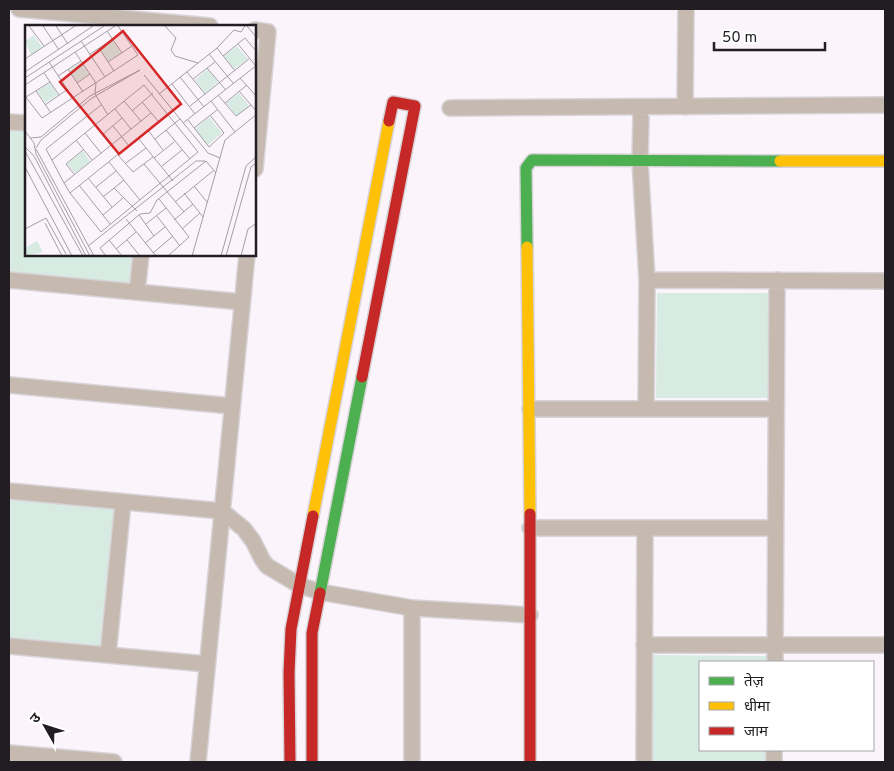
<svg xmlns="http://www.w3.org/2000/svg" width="894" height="771" viewBox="0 0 894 771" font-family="Overpass,'Noto Sans Devanagari',sans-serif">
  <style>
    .green { fill: #d7ebe3 }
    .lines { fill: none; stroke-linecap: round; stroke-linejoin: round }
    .street-casing { stroke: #d7d3d7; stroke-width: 18 }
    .fast-casing { stroke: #d7d3d7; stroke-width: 14 }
    .slow-casing { stroke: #d7d3d7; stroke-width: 14 }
    .jam-casing { stroke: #d7d3d7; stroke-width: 14 }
    .street { stroke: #c6bab0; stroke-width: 15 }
    .fast { stroke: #4caf50; stroke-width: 11 }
    .slow { stroke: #ffc107; stroke-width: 11 }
    .jam { stroke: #c62828; stroke-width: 11 }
    .inset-road { fill: none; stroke: #a49fa4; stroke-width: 1 }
    .view { fill: #d62828; fill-opacity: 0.15; stroke: #d62828; stroke-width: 2.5 }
    .inset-edge { fill: none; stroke: #221d22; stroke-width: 2.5 }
  </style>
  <rect width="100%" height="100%" fill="#fbf5fb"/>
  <path class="green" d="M 9,129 L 26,131 L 26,255 L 136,255 L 133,285 L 9,274 Z
    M 657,293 L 769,293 L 768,398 L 656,398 Z
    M 9,497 L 114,507 L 100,646 L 9,638 Z
    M 653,655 L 766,656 L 766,662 L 700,662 L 700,750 L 766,750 L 765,762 L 652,762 Z"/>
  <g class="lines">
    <defs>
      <path id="street" d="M 19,9 L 210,26
        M 255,30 L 268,32 L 255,169
        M 639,107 L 641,118 L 640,161 L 647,280 L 646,409
        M 685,107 L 686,9
        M 450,108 L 885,105
        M 9,122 L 26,123
        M 9,280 L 242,302
        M 647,280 L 885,281
        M 137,292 L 141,255
        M 9,385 L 232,406
        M 530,409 L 776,409
        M 9,491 L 222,511 L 244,529 L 253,541 L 262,559 L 267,566 L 299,585 L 320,592 L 412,608 L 530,615
        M 530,528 L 775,528
        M 644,645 L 885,645
        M 9,646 L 207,664
        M 108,655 L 123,502
        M 775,662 L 777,280
        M 9,753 L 114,762
        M 198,762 L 247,255
        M 412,762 L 412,608
        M 644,762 L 645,528
        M 774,762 L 774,750"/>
      <path id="fast" d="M 527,247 L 526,168 L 532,160 L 780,161
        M 320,593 L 362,377"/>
      <path id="slow" d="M 780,161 L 885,161
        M 527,247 L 530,514
        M 313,516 L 389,121"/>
      <path id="jam" d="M 362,377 L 415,106 L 393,102 L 389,121
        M 530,514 L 530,762
        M 290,762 L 289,673 L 291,629 L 313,516
        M 312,762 L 312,633 L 320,593"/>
    </defs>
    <use href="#street" class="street-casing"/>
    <use href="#fast" class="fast-casing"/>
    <use href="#slow" class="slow-casing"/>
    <use href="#jam" class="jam-casing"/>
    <use href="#street" class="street"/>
    <use href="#fast" class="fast"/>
    <use href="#slow" class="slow"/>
    <use href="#jam" class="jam"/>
  </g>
  <g transform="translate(25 25)">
    <rect width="231" height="231" fill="#fbf5fb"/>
    <path d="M 9,10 L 17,22 L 6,30 L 0,16 ZM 88,15 L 96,28 L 83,36 L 75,24 ZM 212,21 L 223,34 L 209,44 L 199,31 ZM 56,37 L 64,49 L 52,57 L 44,45 ZM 183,44 L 193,57 L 180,68 L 170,55 ZM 25,58 L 33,70 L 20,78 L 12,66 ZM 214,68 L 224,81 L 212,91 L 201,78 ZM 184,92 L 197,108 L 183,120 L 170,104 ZM 58,126 L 65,136 L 50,148 L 42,139 ZM 12,216 L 18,227 L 0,231 L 0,223 Z" fill="#d7ebe3"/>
    <path class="inset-road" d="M 4,1 L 19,21M 18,1 L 34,25M 31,1 L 43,19M 140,1 L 151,13 L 146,25 L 150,31 L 173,38M 222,1 L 232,13M 82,6 L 97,28M 56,16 L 80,52M 213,19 L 230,40M 74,23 L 89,46M 192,23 L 210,46M 50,27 L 71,58 L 70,69 L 83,90M 65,29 L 88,14M 184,29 L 208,58M 198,31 L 220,13 L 232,27M 0,34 L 50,1M 24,37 L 48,73M 83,37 L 107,21M 182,43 L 200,64M 43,44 L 58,67M 0,47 L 68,1M 162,47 L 180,69M 19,48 L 34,70M 119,50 L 183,128 L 195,133M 33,51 L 56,36M 155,52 L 179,82M 0,53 L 79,1M 215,53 L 232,72M 168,54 L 190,37M 52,58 L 65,49M 147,59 L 170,89M 0,60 L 90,1M 11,66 L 26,88M 214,66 L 232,87M 134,69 L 192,23 L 209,5 L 216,7 L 220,1M 193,70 L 211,91 L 226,80M 0,71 L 17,93 L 113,30 L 93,1M 1,72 L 25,57M 99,76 L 116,96M 186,76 L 210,107M 117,77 L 134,97M 200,78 L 222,60M 20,80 L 43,64M 165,81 L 224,34M 90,84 L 106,104M 107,86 L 128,68M 163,95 L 184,122 L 199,108 L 185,90M 158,98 L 232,40M 70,100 L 86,120M 88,101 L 104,121M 169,103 L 192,85M 123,105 L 138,125M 141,105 L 165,134M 0,106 L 9,118 L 11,129 L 65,231M 60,108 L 76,128M 77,110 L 97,93M 5,113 L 16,112 L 65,71 L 115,45 L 67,73 L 16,115 L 11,123M 113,113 L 148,156M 130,114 L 155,94M 51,115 L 67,135M 0,122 L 9,131 L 61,231M 11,124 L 69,231M 0,126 L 58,231M 93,130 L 108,147 L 128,132M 129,133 L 149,117M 27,135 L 119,60 L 173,127 L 76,207 L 45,168 L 39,158 L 21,124 L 76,80M 84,137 L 115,175M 101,138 L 121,123M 119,139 L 159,187M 137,141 L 157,125M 0,142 L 47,231M 49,149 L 41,139 L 58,125M 63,153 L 87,182M 39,158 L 126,88M 54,160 L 85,199M 169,161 L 182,177M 71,162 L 91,146M 89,163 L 112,186M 45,168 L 143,89M 159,168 L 178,192M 78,172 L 99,155M 134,174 L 164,212 L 143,231M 150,177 L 188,146M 78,190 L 98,173M 114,190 L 129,211M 132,191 L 155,221M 101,194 L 131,231M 149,195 L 168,179M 20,198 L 37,231M 121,199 L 141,183M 0,204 L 21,193 L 41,229M 157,204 L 175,188M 84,215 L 97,231M 102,215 L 115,231M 120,218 L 140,202M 63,221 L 171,136 L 180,136M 91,224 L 111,207M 128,228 L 148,211M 81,231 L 75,223 L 115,189 L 125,188 L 132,175 L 181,136 L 191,148M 167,231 L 200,115 L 232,89M 196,231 L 221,141 L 232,131M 201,231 L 226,142 L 232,137M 216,231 L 223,204 L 232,198"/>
    <path class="view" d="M 98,6 L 156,79 L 94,129 L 35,57 Z"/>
    <rect width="231" height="231" class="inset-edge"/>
  </g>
  <rect width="894" height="771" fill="none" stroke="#221d22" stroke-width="20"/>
  <rect x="699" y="661" width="175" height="90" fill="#ffffff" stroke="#a7a5a7"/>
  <rect x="709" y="677" width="25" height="8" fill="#4caf50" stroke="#a7a5a7"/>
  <text x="744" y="686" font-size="15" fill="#221d22">तेज़</text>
  <rect x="709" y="702" width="25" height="8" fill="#ffc107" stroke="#a7a5a7"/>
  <text x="744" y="711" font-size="15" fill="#221d22">धीमा</text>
  <rect x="709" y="727" width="25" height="8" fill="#c62828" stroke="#a7a5a7"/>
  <text x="744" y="736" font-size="15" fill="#221d22">जाम</text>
  <g transform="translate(45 726) rotate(309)" stroke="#ffffff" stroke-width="4" paint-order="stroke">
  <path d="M0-4L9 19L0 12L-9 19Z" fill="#221d22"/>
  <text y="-8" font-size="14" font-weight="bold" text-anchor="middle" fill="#221d22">उ</text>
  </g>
  <path d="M714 42v8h111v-8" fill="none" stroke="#221d22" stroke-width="2.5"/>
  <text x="722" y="42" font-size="15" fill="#221d22" stroke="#ffffff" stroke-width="4" paint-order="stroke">50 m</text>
</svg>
